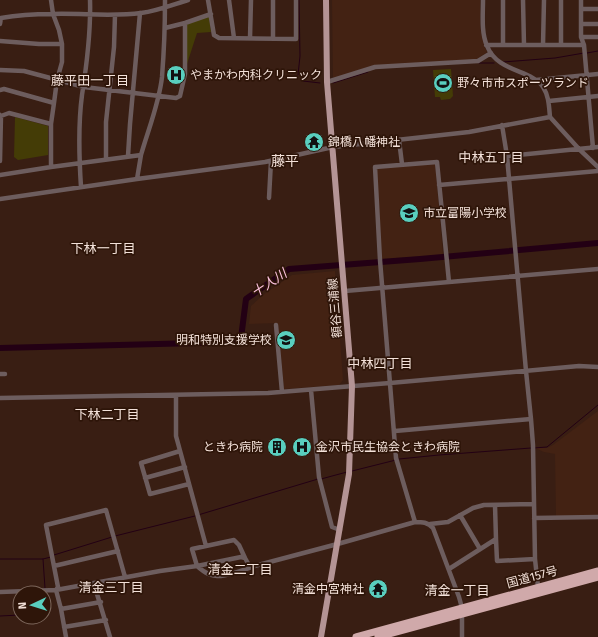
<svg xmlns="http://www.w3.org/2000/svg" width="598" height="637" viewBox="0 0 598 637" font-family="'Fira Sans','Noto Sans JP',sans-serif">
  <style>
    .built { fill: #432213 }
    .green { fill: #443c06 }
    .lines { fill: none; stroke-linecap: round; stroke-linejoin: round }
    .stream { stroke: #230014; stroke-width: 1 }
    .river { stroke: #230014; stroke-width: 6 }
    .minor { stroke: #6d5d5e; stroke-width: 4.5 }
    .major { stroke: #b49495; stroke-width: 6 }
    .highway { stroke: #d0a9aa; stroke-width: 7 }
    .labels { text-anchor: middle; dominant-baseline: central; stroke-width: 3.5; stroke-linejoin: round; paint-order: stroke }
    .poi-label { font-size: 12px; fill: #f3e1d9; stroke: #2e1509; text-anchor: start }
    .street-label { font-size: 12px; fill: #f3e1d9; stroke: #2e1509 }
    .neighbourhood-label { font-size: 13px; fill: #f3e1d9; stroke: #2e1509 }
    .water-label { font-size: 13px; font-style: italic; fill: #ffc4e1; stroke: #2e1509 }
    .quarter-label { font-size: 14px; fill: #f3e1d9; stroke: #2e1509 }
  </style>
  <rect width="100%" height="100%" fill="#391e13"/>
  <path class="built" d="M 332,0 L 480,0 L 480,27 L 484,46 L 487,52 L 477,59 L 371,66 L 335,78 L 333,77 Z
    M 435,163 L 443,255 L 381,259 L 376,168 Z
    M 335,271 L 343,380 L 339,385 L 284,389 L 278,323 L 249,324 L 251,306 L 263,295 L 292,275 Z
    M 598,411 L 598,516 L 556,516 L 555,454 L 544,452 L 535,448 L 547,448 L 553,445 Z"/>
  <path class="green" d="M 209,16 L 211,32 L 197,33 L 187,64 L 187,24 Z
    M 451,69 L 453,96 L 450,99 L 441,100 L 440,97 L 435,97 L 433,70 Z
    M 15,117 L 48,126 L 48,155 L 18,160 L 14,157 Z"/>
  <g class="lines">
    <path class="stream" d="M 587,53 L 598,51
      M 503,62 L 555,58 L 584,53
      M 479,63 L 494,63
      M 298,75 L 300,56 L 299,0
      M 303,81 L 320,83
      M 333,83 L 368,72
      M 534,448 L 547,447 L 598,405
      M 399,459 L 439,455 L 531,448
      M 352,471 L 396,460
      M 321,479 L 347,472
      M 198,515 L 318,479
      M 115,536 L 195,516
      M 54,555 L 112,537
      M 0,559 L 43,559 L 51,557
      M 43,559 L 45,588
      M 44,613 L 47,610 L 46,593
      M 0,616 L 20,615"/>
    <path class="river" d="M 0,348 L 237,342 L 241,338 L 246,299 L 289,269 L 420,259 L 598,243"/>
    <path class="minor" d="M 51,0 L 53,14 L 59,30 L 62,44 L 62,62 L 57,80 L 54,103
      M 208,0 L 214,35 L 219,38 L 296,39 L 296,0
      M 229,0 L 234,38
      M 523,0 L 524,45
      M 581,0 L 581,37 L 584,45 L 593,148
      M 581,9 L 598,9
      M 0,24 L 1,18 C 18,15 35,14 52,14 C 82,13 112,17 141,13 C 157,11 172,5 188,0
      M 581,24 L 598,24
      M 165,28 L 185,23 L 211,14
      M 581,37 L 598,37
      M 250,38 L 251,0
      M 273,38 L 273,0
      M 0,41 L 39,44 L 62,44
      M 486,45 L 584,45
      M 503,45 L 503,0
      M 543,45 L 544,0
      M 561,45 L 561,0
      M 0,70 L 24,71 L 84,87 L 176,98 L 180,96 L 185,74 L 185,23
      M 536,80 L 598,74
      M 327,82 L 375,67 L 478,61 L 491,53
      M 0,90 L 4,89 L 54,103 L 51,124 L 51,167 L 141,155 C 148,130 159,104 162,77 C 164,52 165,26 165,0
      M 549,101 L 598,96
      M 0,115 L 1,116 L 0,161
      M 1,116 L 9,113 L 51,124
      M 550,117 L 579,149 L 598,167
      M 502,125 L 507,156 L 526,371 L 531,419 L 533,445 L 535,559 L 538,587
      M 399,140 L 402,164
      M 128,156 L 130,124 L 140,13
      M 507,156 L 598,147
      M 106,159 L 106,122 L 114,47 L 115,15
      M 0,175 L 51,167
      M 137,179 L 141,155
      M 439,185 L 598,171
      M 81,187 C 79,157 78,125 82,95 C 87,63 91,32 90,0
      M 269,198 L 271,161
      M 0,199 L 137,179 L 265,162 L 333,147 L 469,132 L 550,117 C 549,107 549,96 543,87 C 531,69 498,73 487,46 C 481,32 483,15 483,0
      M 345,291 L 598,269
      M 276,325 L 282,392
      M 0,374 L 5,374
      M 311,390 L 319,477 L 332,527 L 340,530
      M 176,395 L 176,436 L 206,546
      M 0,398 L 268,393 L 390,383 L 579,366 L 598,367
      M 395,431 L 531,419
      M 180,451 L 141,463 L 150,494 L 189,484
      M 145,478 L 185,467
      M 495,505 L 496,539
      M 460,515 L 480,549
      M 534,518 L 598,517
      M 415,522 L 396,458 L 380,260 L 375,167 L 437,162 L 449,282
      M 430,524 L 448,522 L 473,508 L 484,505 L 534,504
      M 245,558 L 239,545 L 234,540 L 192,549 L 197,566 L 241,557 L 245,558 L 250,567
      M 54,566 L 118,551
      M 449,569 L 496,539 L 497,561 L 535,559
      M 94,584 L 110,637
      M 0,592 L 56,590 L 160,571 L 197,566 C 205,573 210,576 221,576 C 232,575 250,567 262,564 C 313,551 364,537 415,522 C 422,522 428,522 433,528 L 459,597 L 462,608 L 462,637
      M 101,602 L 61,609 L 56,590 L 58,587 L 46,525 L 106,510 L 125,577
      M 61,609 L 66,637
      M 64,627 L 106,620"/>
    <path class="major" d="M 321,637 L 349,474 L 352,386 L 327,82 L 326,0"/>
    <path class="highway" d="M 356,637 L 598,571
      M 378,637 L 598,577"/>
  </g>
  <defs>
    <symbol id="hospital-disc" viewBox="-11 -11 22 22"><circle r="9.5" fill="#59cebe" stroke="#2e1509"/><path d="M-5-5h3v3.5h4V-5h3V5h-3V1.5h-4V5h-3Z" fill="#111"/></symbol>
    <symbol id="stadium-disc" viewBox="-11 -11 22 22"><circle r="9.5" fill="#59cebe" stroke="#2e1509"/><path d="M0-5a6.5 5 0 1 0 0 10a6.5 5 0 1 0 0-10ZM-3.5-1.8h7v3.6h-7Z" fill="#111"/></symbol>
    <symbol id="temple-disc" viewBox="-11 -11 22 22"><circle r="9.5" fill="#59cebe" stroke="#2e1509"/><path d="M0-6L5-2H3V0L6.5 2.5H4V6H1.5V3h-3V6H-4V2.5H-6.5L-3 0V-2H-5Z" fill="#111"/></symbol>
    <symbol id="school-disc" viewBox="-11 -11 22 22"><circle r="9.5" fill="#59cebe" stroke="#2e1509"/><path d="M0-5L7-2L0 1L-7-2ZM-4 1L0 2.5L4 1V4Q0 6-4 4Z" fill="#111"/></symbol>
    <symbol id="building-disc" viewBox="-11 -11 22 22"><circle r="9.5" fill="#59cebe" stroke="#2e1509"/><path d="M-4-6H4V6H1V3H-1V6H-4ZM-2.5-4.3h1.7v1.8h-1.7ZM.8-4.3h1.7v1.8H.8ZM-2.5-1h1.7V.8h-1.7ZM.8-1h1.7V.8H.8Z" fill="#111"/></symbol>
  </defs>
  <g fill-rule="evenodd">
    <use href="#hospital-disc" x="165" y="64" width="22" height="22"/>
    <use href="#stadium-disc" x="432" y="72" width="22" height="22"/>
    <use href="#temple-disc" x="303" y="131" width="22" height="22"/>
    <use href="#school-disc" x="398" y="202" width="22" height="22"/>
    <use href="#school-disc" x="275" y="329" width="22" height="22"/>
    <use href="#building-disc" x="266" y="436" width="22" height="22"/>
    <use href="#hospital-disc" x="291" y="436" width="22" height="22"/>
    <use href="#temple-disc" x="367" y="578" width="22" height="22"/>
  </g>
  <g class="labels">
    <g class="poi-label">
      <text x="190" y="75">やまかわ内科クリニック</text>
      <text x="457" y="83">野々市市スポーツランド</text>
      <text x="328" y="142">錦橋八幡神社</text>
      <text x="423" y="213">市立富陽小学校</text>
      <text x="272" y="340" text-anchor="end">明和特別支援学校</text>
      <text x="263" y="447" text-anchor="end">ときわ病院</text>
      <text x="316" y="447">金沢市民生協会ときわ病院</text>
      <text x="364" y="589" text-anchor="end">清金中宮神社</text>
    </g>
    <g class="street-label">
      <text transform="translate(335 308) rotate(-95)">額谷三浦線</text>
      <text transform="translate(532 577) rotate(-15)">国道157号</text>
    </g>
    <g class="neighbourhood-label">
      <text x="90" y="80">藤平田一丁目</text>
      <text x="491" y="157">中林五丁目</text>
      <text x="103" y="248">下林一丁目</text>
      <text x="380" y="363">中林四丁目</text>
      <text x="107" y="414">下林二丁目</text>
      <text x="240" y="569">清金二丁目</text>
      <text x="111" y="587">清金三丁目</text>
      <text x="457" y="590">清金一丁目</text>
    </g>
    <g class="water-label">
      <text transform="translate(269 283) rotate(-34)">十人川</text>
    </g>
    <g class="quarter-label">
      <text x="285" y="161">藤平</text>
    </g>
  </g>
  <g transform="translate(32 605) rotate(266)"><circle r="19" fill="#2e1509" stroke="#7d675c"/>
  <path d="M0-3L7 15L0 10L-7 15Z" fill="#59cebe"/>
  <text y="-6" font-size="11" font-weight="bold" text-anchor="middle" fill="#f3e1d9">N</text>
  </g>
</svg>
